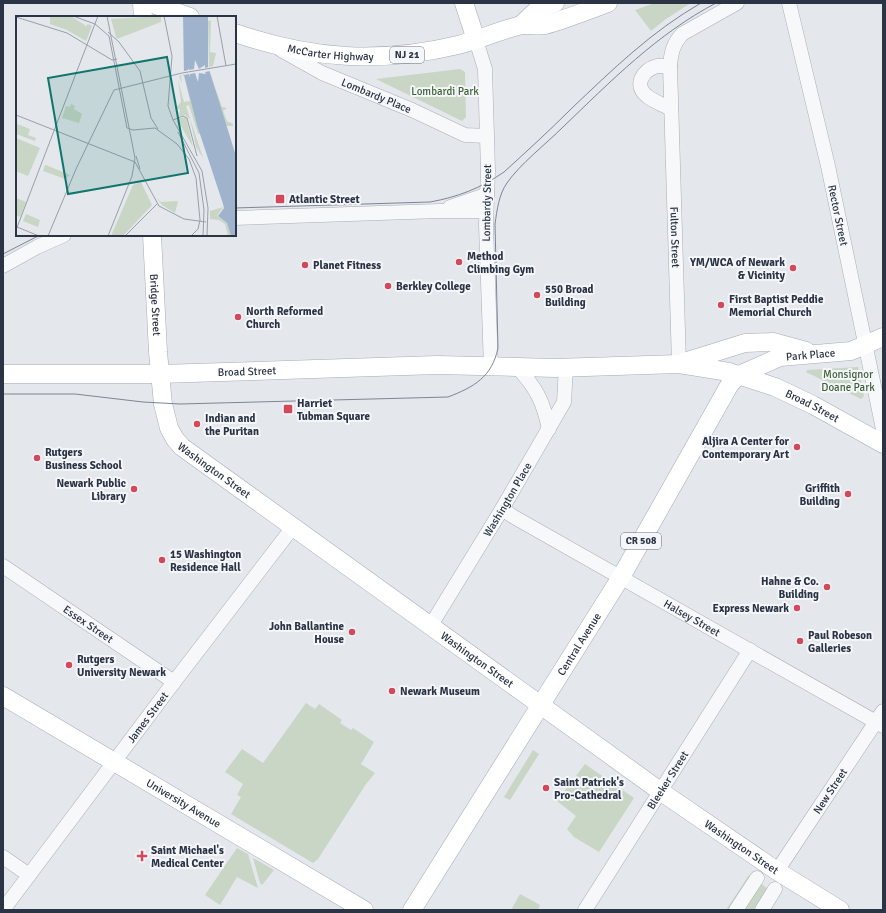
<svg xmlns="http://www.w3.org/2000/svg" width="886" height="913" viewBox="0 0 886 913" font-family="Signika,sans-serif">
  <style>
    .green { fill: #c9d6c5 }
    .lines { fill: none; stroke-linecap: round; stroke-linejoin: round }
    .minor-casing { stroke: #a9aeb7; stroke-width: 15 }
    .major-casing { stroke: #a3abb8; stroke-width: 19 }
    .minor { stroke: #f7f8fa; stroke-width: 14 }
    .major { stroke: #fff; stroke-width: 18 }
    .tram { stroke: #7d8696; stroke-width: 1 }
    .poi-dot { fill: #d1495b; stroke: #f4f6f9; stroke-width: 1.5 }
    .labels { text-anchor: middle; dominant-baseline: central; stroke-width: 4; stroke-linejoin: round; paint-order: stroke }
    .shield { fill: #f4f6f9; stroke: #676e7b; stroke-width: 1 }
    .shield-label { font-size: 10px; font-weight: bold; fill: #2b3445 }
    .street-label { font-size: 11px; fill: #2b3445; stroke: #f4f6f9 }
    .park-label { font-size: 11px; fill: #3f6138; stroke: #f4f6f9 }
    .poi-label { font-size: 11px; font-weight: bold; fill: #2b3445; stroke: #f4f6f9; text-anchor: start }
    .inset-road { fill: none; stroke: #9a9fa9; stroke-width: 1 }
    .view { fill: #0f766e; fill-opacity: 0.15; stroke: #0f766e; stroke-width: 2 }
    .inset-edge { fill: none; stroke: #2b3445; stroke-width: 2 }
  </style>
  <rect width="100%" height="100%" fill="#e4e7ec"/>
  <path class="green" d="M 655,3 L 691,3 L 666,19 L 651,31 L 635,10 Z
    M 460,69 L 465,72 L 466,117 L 462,121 L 376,79 Z
    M 858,367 L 864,396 L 861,399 L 806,372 L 807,370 Z
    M 306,703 L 315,709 L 319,704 L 342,720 L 340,723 L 351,730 L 353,728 L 374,742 L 361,764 L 375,773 L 366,784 L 318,859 L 313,863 L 231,814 L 241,797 L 237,795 L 243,784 L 225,772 L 242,749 L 263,763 Z
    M 533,750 L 539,754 L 510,800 L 504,797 Z
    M 585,764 L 634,798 L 599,852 L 574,837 L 567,829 L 576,816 L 557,801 Z
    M 237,848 L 248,854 L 258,888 L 237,877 L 220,905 L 205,895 Z
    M 253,858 L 274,870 L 262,885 L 260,883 Z
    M 749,875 L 775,894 L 769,910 L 726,910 Z
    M 520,894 L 540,905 L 538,910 L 511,910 Z"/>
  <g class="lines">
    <defs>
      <g id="minor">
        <path id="s1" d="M 789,3 L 828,166 L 883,429"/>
        <path d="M 476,40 L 485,69 L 488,171 L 486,225 L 491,367"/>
        <path id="s2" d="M 281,50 L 322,73 L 412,110 L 465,135 L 486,136"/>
        <path d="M 670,66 C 671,53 673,44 682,34 L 737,3"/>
        <path id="s3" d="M 671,109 C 663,105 653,101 647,96 C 633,85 643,70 657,66 C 661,66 666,66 670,66 L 679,364"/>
        <path d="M 450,207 L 482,196 L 487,193"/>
        <path d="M 235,218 L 439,211 L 481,211 L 486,215"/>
        <path d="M 3,266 L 37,247 L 64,235"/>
        <path d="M 517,367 C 537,389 543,401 549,429"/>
        <path id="s4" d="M 502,509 L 514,517 L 883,726"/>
        <path id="s5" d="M 3,566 L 174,682"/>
        <path id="s6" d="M 431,625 L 502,509 L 564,402 L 566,367"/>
        <path d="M 3,857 L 29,875"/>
        <path id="s7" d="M 777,871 L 883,711"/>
        <path id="s8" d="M 3,910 L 174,682 L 293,527"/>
        <path id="s9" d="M 585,910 L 750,650"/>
        <path d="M 736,910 L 757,878"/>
        <path d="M 762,910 L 775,889"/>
      </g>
      <g id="major">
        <path d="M 142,3 L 143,17"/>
        <path d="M 150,3 L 190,17"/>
        <path d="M 464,3 L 476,40"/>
        <path d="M 521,25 L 538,9 L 555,3"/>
        <path id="s10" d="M 235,33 C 311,59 379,64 458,45 C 479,40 498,31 518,26 C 527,23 537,27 545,25 C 567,19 588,10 608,3"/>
        <path id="s11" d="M 152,235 L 158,352 L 163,404 L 169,428 L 175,439 L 182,447 L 660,791 L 777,871 L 840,910"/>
        <path d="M 684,362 L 745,343 L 773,342 L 806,351"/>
        <path id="s12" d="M 3,374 L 160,374 L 437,365 L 555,368 L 679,364 L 729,372 L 775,387 L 813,405 L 883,444"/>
        <path id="s13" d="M 3,696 L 364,910"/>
        <path id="s14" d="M 412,910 L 621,577 L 730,384 L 739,375 L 780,357 L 851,351 L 883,337"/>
      </g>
    </defs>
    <use href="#minor" class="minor-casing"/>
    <use href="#major" class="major-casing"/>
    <use href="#minor" class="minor"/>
    <use href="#major" class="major"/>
    <path class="tram" d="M 235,208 L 430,202 C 458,197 481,188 504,172 C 527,151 549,131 571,109 C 612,70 652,31 701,3
      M 3,254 L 40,235
      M 3,394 L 75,394 L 143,402 L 180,404 L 448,397 C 474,387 492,377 498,348 L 495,224 C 497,210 499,194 507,183 C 520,164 546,144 563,127 C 611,81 657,34 716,3"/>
  </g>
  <g class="poi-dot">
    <rect x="275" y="194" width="10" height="10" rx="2"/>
    <circle cx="459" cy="262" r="4"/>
    <circle cx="305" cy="265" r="4"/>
    <circle cx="793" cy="268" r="4"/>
    <circle cx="388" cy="286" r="4"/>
    <circle cx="537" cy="295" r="4"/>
    <circle cx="721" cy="305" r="4"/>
    <circle cx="238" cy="317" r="4"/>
    <rect x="283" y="404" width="10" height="10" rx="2"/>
    <circle cx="197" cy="424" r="4"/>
    <circle cx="797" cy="447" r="4"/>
    <circle cx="37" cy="458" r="4"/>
    <circle cx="134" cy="489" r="4"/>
    <circle cx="848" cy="494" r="4"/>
    <circle cx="162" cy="560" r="4"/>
    <circle cx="827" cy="587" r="4"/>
    <circle cx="797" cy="608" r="4"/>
    <circle cx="352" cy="632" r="4"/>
    <circle cx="800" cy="641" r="4"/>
    <circle cx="69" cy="665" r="4"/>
    <circle cx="392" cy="691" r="4"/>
    <circle cx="546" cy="788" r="4"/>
    <path d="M140 850h4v4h4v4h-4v4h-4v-4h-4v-4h4z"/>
  </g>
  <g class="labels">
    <g class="shield">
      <rect x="390" y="47" width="34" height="16" rx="3"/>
      <rect x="621" y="533" width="40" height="16" rx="3"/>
    </g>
    <g class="shield-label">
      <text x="407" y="55">NJ 21</text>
      <text x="641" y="541">CR 508</text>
    </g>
    <g class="street-label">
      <text stroke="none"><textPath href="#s10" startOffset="98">McCarter Highway</textPath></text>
      <text stroke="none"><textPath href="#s2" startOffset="106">Lombardy Place</textPath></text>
      <text transform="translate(487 203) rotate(-89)">Lombardy Street</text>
      <text stroke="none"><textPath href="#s1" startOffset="218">Rector Street</textPath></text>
      <text stroke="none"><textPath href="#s3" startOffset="252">Fulton Street</textPath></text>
      <text stroke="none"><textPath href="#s11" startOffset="70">Bridge Street</textPath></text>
      <text stroke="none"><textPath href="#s14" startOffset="703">Park Place</textPath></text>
      <text stroke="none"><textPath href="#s12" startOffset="244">Broad Street</textPath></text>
      <text stroke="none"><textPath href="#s12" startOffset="817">Broad Street</textPath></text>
      <text stroke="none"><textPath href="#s11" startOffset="257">Washington Street</textPath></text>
      <text stroke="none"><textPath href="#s6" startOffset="147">Washington Place</textPath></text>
      <text stroke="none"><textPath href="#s4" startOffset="219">Halsey Street</textPath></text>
      <text stroke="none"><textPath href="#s5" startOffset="103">Essex Street</textPath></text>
      <text stroke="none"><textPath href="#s14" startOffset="314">Central Avenue</textPath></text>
      <text stroke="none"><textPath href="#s11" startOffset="581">Washington Street</textPath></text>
      <text stroke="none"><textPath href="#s8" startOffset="241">James Street</textPath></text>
      <text stroke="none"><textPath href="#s9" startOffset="154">Bleeker Street</textPath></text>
      <text stroke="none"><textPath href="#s7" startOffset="96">New Street</textPath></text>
      <text stroke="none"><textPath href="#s13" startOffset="210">University Avenue</textPath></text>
      <text stroke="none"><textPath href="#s11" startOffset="905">Washington Street</textPath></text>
    </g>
    <g class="park-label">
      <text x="445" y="91">Lombardi Park</text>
      <text x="848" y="374">Monsignor<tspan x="848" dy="13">Doane Park</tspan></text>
    </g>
    <g class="poi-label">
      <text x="289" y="199">Atlantic Street</text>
      <text x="467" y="256">Method<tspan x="467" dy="13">Climbing Gym</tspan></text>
      <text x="785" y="262" text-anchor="end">YM/WCA of Newark<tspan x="785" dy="13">&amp; Vicinity</tspan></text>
      <text x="313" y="265">Planet Fitness</text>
      <text x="396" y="286">Berkley College</text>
      <text x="545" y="289">550 Broad<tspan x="545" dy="13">Building</tspan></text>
      <text x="729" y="299">First Baptist Peddie<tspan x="729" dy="13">Memorial Church</tspan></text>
      <text x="246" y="311">North Reformed<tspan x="246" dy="13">Church</tspan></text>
      <text x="297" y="403">Harriet<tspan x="297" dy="13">Tubman Square</tspan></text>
      <text x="205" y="418">Indian and<tspan x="205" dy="13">the Puritan</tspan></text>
      <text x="789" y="441" text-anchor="end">Aljira A Center for<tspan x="789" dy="13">Contemporary Art</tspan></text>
      <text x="45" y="452">Rutgers<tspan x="45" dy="13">Business School</tspan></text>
      <text x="126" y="483" text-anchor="end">Newark Public<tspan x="126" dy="13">Library</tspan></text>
      <text x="840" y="488" text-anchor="end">Griffith<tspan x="840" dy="13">Building</tspan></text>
      <text x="170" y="554">15 Washington<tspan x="170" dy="13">Residence Hall</tspan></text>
      <text x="819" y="581" text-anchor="end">Hahne &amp; Co.<tspan x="819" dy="13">Building</tspan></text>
      <text x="789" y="608" text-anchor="end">Express Newark</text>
      <text x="344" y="626" text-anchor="end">John Ballantine<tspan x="344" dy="13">House</tspan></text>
      <text x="808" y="635">Paul Robeson<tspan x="808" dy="13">Galleries</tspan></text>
      <text x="77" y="659">Rutgers<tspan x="77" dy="13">University Newark</tspan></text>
      <text x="400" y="691">Newark Museum</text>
      <text x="554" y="782">Saint Patrick's<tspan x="554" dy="13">Pro-Cathedral</tspan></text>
      <text x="151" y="850">Saint Michael's<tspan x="151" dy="13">Medical Center</tspan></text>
    </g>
  </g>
  <g transform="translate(16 16)">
    <rect width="220" height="220" fill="#e4e7ec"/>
    <path d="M 34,0 L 55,0 L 70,10 L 72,8 L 76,10 L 70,25 L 51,14 L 34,8 ZM 145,0 L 145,6 L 101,23 L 100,21 L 95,3 ZM 195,4 L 194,36 L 200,37 L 197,50 L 193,51 L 192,5 ZM 193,55 L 206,91 L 211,92 L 207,95 L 211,105 L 217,108 L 217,110 L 210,110 L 208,105 ZM 168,59 L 185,118 L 182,118 L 173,89 L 170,90 L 187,142 L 180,131 L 174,103 L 169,99 L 163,100 L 164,93 L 159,93 L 165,86 L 162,64 L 168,86 L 174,85 L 168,60 L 165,60 L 166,68 L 163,60 ZM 55,88 L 59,90 L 58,93 L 66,98 L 63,107 L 46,102 L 50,90 L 54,91 ZM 170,101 L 177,131 L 161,103 ZM 1,108 L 14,113 L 12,119 L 20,122 L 19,125 L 0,118 ZM 0,122 L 24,132 L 12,160 L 0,155 ZM 29,149 L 30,149 L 54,159 L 49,163 L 27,155 ZM 125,166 L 136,189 L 107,220 L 95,220 L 117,169 ZM 0,182 L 10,186 L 4,201 L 0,199 ZM 141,182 L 145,186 L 162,185 L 159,197 L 146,189 ZM 207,191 L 201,200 L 211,207 L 215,220 L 212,220 L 209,208 L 203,204 L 194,203 L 194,195 ZM 10,198 L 24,204 L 22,211 L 7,205 Z" fill="#c9d6c5"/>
    <path d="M 167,0 L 192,0 L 192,50 L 220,140 L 220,220 L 215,220 L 211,207 L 202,200 L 208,192 L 207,188 L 181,109 L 168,59 Z" fill="#9fb4cc"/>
    <path d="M 179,44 L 183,53 L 189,49 L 189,52 L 193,51 L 194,55 L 189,56 L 190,58 L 183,57 L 182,66 L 179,57 L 174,58 L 173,61 L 173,58 L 168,59 L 168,55 L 172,54 L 172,52 L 173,54 L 178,53 Z" fill="#e4e7ec"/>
    <path class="inset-road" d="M 57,0 L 79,8 L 93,20 L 111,112 L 117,114 L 139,112 L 161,128 L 173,143 L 180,162 L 184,204 L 182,213 L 175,220M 91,0 L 119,142 L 116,160 L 92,220M 148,0 L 156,40 L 152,90 L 157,104 L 186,155 L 192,192 L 191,220M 201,0 L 210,50M 0,1 L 51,17 L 96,44 L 101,43M 92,16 L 103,26 L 124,55 L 135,102 L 142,113M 0,99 L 119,146M 157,104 L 167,100 L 171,102 L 181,140M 162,116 L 183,157 L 188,194 L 187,220M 120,140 L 124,153M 119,146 L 143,190 L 168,203 L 190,206M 1,211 L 23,220M 0,214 L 82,0M 32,220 L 60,153 L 98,74 L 166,57 L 220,48M 109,220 L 141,188"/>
    <path class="view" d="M 151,41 L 172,157 L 52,178 L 32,62 Z"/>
    <rect width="220" height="220" class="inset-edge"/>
  </g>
  <rect width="886" height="913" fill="none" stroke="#2b3445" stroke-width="8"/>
</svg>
